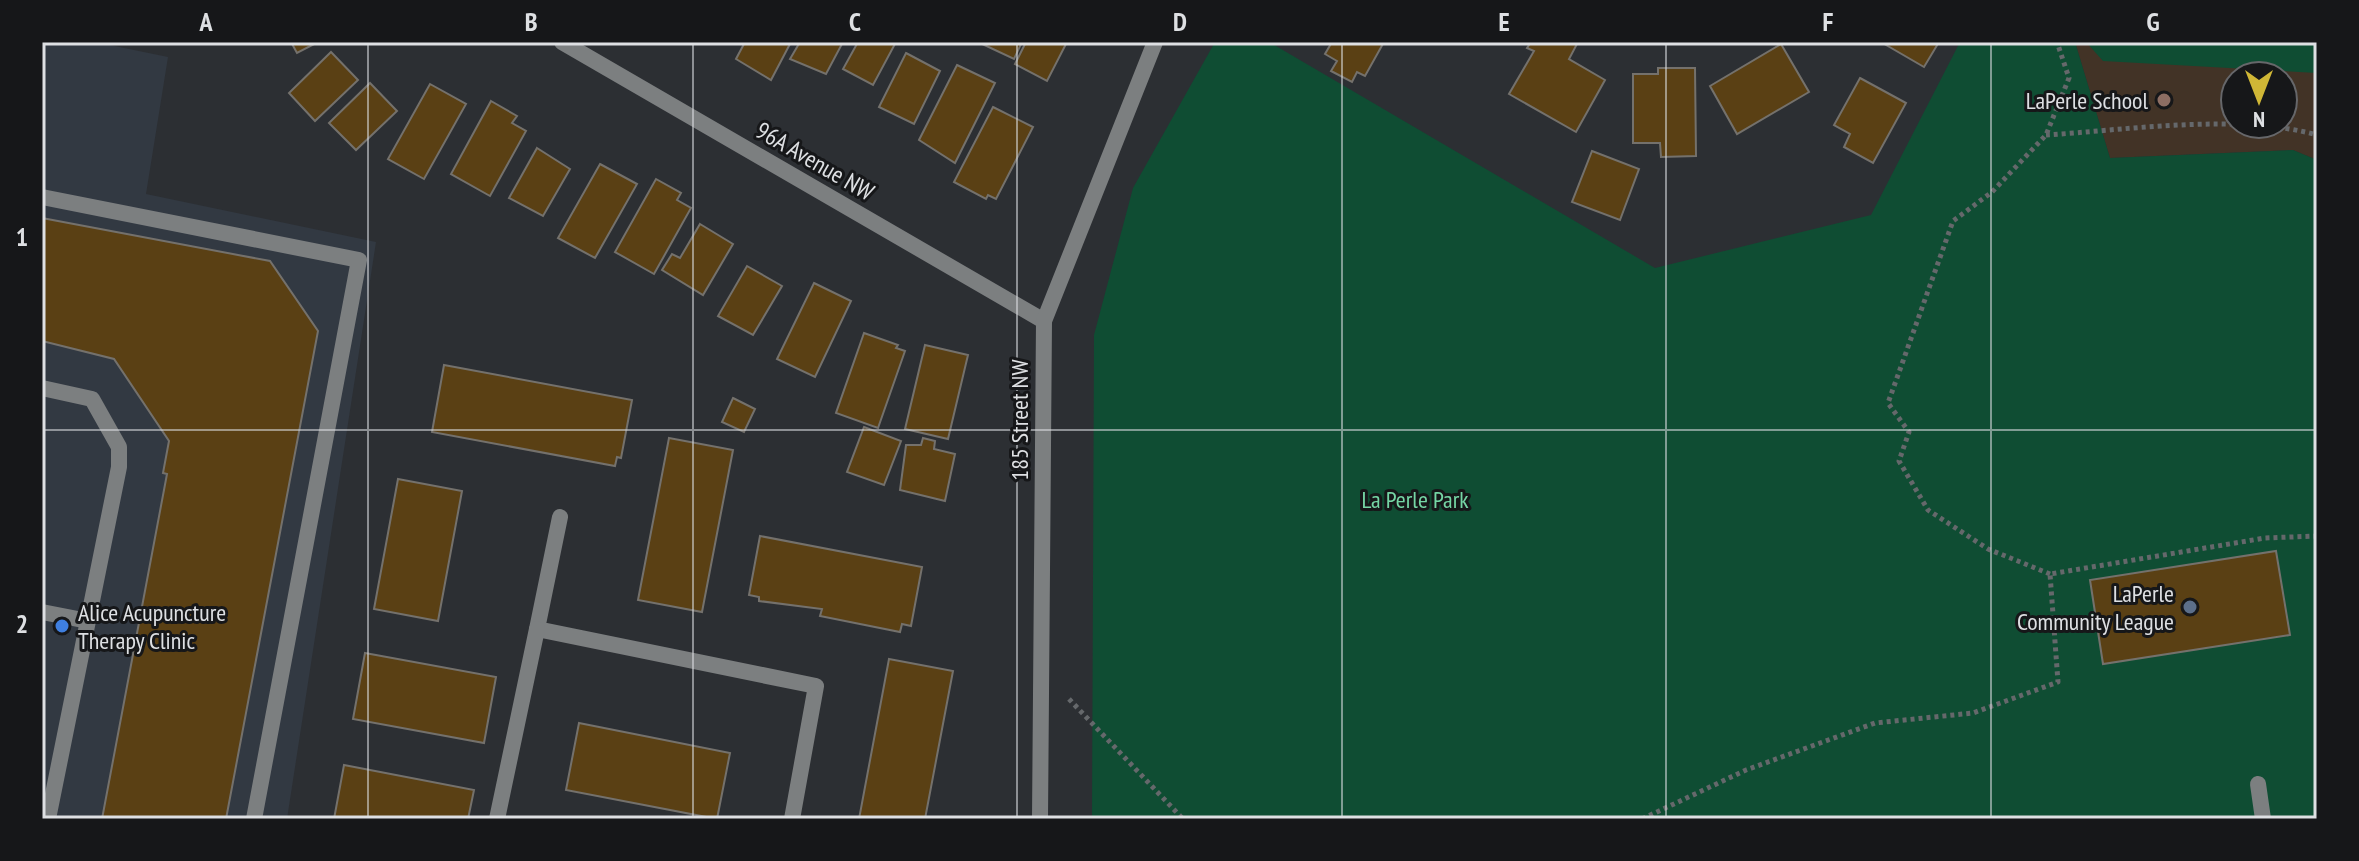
<svg xmlns="http://www.w3.org/2000/svg" width="2359" height="861" font-family="'PT Sans Narrow',sans-serif">
<rect width="100%" height="100%" fill="#2c2f33"/>
<polygon fill="#323942" points="42,42 95,42 168,57 146,194 376,242 287,819 42,819"/>
<path fill="#423326" fill-rule="evenodd" d="M2075 42H2317V160L2293 150 2110 158ZM2235 76H2283V124H2235Z"/>
<g fill="#0f4d33">
<polygon points="1215,42 1269,42 1655,268 1871,215 1960,42 2075,42 2110,158 2293,150 2317,160 2317,819 1092,819 1094,335 1133,188"/>
<polygon points="2086,42 2317,42 2317,73 2103,61"/>
</g>
<g fill="#5a4014" stroke="#74716c" stroke-width="2">
<polygon points="291,42 318,42 297,53"/>
<polygon points="745,42 791,42 771,80 736,59"/>
<polygon points="800,42 843,42 826,74 790,59"/>
<polygon points="858,42 896,42 873,85 843,69"/>
<polygon points="978,42 1022,42 1014,59"/>
<polygon points="1026,42 1067,42 1047,81 1015,64"/>
<polygon points="1332,42 1384,42 1365,76 1357,72 1352,82 1331,71 1337,61 1325,54"/>
<polygon points="1531,42 1578,42 1569,59 1605,80 1576,132 1509,94 1534,51 1527,48"/>
<polygon points="1881,42 1939,42 1924,67"/>
<polygon points="1781,44 1809,92 1737,134 1710,86"/>
<polygon points="331,52 358,80 315,121 289,93"/>
<polygon points="906,53 940,71 914,124 879,107"/>
<polygon points="957,65 995,83 955,163 919,140"/>
<polygon points="1658,68 1695,68 1696,156 1661,157 1660,143 1633,143 1633,74 1658,74"/>
<polygon points="1860,78 1906,103 1873,163 1844,147 1850,134 1834,125"/>
<polygon points="370,83 397,111 356,150 329,123"/>
<polygon points="430,84 466,104 424,179 388,159"/>
<polygon points="491,101 517,116 512,123 526,131 490,196 451,174"/>
<polygon points="993,107 1033,127 996,199 988,195 986,199 954,182"/>
<polygon points="537,148 570,169 543,216 509,198"/>
<polygon points="1592,151 1639,169 1620,220 1572,202"/>
<polygon points="600,164 637,184 595,258 558,238"/>
<polygon points="656,179 681,193 677,200 691,208 654,274 615,252"/>
<polygon points="42,218 270,261 318,331 226,819 102,819 167,474 163,473 169,441 114,359 42,341"/>
<polygon points="700,224 733,244 703,295 662,270 672,254 680,258"/>
<polygon points="747,266 782,286 753,335 718,316"/>
<polygon points="814,283 851,301 815,377 777,359"/>
<polygon points="864,333 898,345 896,348 905,351 878,428 836,413"/>
<polygon points="925,345 968,355 948,439 905,429"/>
<polygon points="444,365 632,400 621,458 617,457 615,466 432,432"/>
<polygon points="733,398 755,409 744,432 722,422"/>
<polygon points="864,427 901,441 884,485 847,472"/>
<polygon points="669,438 733,450 702,612 638,600"/>
<polygon points="923,438 935,441 934,449 955,454 945,501 900,490 906,445 921,445"/>
<polygon points="398,479 462,491 438,621 374,609"/>
<polygon points="760,536 922,567 911,626 902,624 900,632 820,616 822,609 759,601 759,597 749,595"/>
<polygon points="2276,551 2290,635 2103,664 2090,580"/>
<polygon points="365,653 496,677 484,743 353,719"/>
<polygon points="889,659 953,671 925,819 859,819"/>
<polygon points="579,723 730,753 717,819 566,790"/>
<polygon points="344,765 474,790 468,819 334,819"/>
</g>
<g fill="none" stroke-linecap="round" stroke-linejoin="round">
<g stroke="#65686b" stroke-width="5" stroke-dasharray="4 4" stroke-linecap="butt">
<path d="M2046 135C2127 130 2239 113 2317 135"/>
<polyline points="2050,574 1988,549 1928,510 1899,461 1909,432 1888,403 1953,221 1992,192 2046,135 2069,78 2057,42"/>
<polyline points="1069,699 1183,819"/>
<polyline points="1642,819 1746,770 1875,723 1973,713 2058,682 2050,574 2265,538 2317,536"/>
</g>
<g stroke="#7c7f80" stroke-width="16">
<polyline points="42,197 359,260 254,819"/>
<polyline points="42,388 92,399 119,447 119,467 48,819"/>
<polyline points="560,517 537,629 816,686 792,819"/>
<polyline points="42,612 88,621"/>
<polyline points="2258,784 2263,819"/>
<polyline points="497,819 537,629"/>
</g>
<g stroke="#7c7f80" stroke-width="16">
<polyline points="562,42 1044,321"/>
<polyline points="1040,819 1044,321 1155,42"/>
</g>
</g>
<path fill="none" stroke="#dee0e3" stroke-width="2" stroke-opacity="0.55" d="M368 42V819M693 42V819M1017 42V819M1342 42V819M1666 42V819M1991 42V819M42 430H2317"/>
<circle fill="#8d6e63" stroke="#161719" stroke-width="3" cx="2164" cy="100" r="8"/>
<circle fill="#5c6f8a" stroke="#161719" stroke-width="3" cx="2190" cy="607" r="8"/>
<circle fill="#3f7fe0" stroke="#161719" stroke-width="3" cx="62" cy="626" r="8"/>
<g text-anchor="middle" dominant-baseline="central" stroke-width="6" stroke-linejoin="round" paint-order="stroke">
<g font-size="24" fill="#dee0e3" stroke="#161719" text-anchor="end">
<text x="2148" y="100">LaPerle School</text>
<text x="2174" y="593">LaPerle<tspan x="2174" dy="28">Community League</tspan></text>
<text x="78" y="612" text-anchor="start">Alice Acupuncture<tspan x="78" dy="28">Therapy Clinic</tspan></text>
</g>
<g font-size="24" fill="#dee0e3" stroke="#161719">
<text transform="translate(815 161) rotate(30)">96A Avenue NW</text>
<text transform="translate(1019 420) rotate(-90)">185 Street NW</text>
</g>
<g font-size="24" fill="#75d6a5" stroke="#161719">
<text x="1415" y="499">La Perle Park</text>
</g>
</g>
<rect width="2359" height="861" fill="none" stroke="#161719" stroke-width="88"/>
<g transform="translate(2259 100) rotate(180)"><circle r="38" fill="#161719" stroke="#66676a" stroke-width="2"/>
<path d="M0-6L14 30L0 20L-14 30Z" fill="#d0b736"/>
<text y="-12" font-size="22" font-weight="bold" text-anchor="middle" fill="#dee0e3">N</text>
</g>
<rect x="44" y="44" width="2271" height="773" fill="none" stroke="#dee0e3" stroke-width="3"/>
<g font-size="26" text-anchor="middle" font-weight="bold" fill="#dee0e3">
<text x="206" y="31">A</text>
<text x="531" y="31">B</text>
<text x="855" y="31">C</text>
<text x="1180" y="31">D</text>
<text x="1504" y="31">E</text>
<text x="1828" y="31">F</text>
<text x="2153" y="31">G</text>
<text x="22" y="246">1</text>
<text x="22" y="633">2</text>
</g>
</svg>
